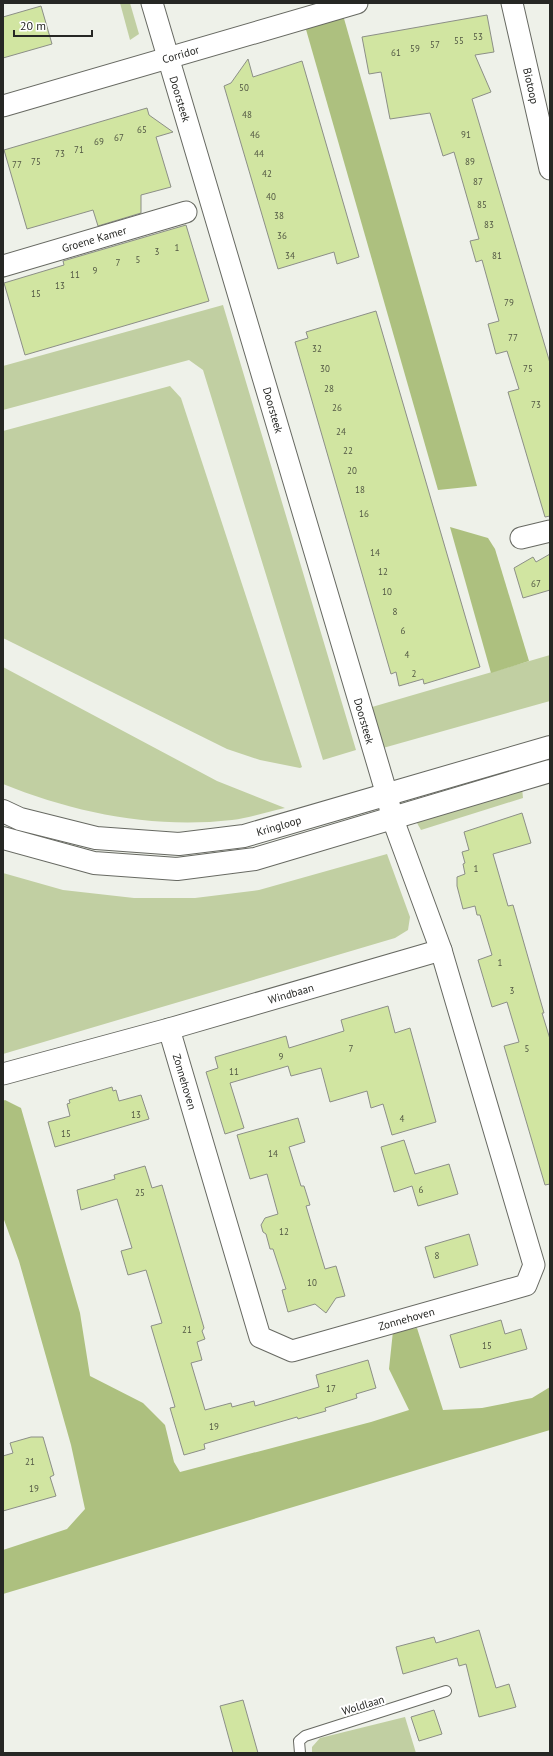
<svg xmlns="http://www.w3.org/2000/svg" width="553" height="1756" font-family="'PT Sans',sans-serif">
<rect width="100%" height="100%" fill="#eef1e9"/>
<g fill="#c1cfa2">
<polygon points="120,3 130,3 139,34 130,40"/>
<polygon points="223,305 356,750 323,760 203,370 189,360 3,410 3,366"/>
<polygon points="170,386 181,398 302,767 300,768 260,760 227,749 3,638 3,431"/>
<polygon points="550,655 550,701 383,748 372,707"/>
<path d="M3 667 217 781 285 808C267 812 249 818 232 820 153 829 75 813 3 784Z"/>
<polygon points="522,788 523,798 421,830 417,823 421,816"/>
<polygon points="387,854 410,917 408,930 395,938 3,1054 3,873 63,890 134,898 195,898 259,890"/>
<polygon points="405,1717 416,1753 312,1753 312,1747 320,1738"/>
</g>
<g fill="#adc07f">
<polygon points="343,15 477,486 438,490 305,26"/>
<polygon points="450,527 488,538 495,549 529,661 491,673"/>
<polygon points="5,1100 21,1108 80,1313 90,1376 143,1403 165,1425 174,1462 180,1472 371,1422 409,1410 389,1369 393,1331 417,1328 443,1410 482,1408 532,1398 550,1387 550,1430 3,1594 3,1550 67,1529 85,1509 71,1445 19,1261 3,1217 3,1101"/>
</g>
<g fill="#d1e5a1" stroke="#8c8f87">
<polygon points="41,6 52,44 3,58 3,17"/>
<polygon points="487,15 494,52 475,55 491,92 472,99 550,363 550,516 545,517 508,392 519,389 507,351 496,354 488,324 499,321 482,260 476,262 470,241 479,239 454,152 443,156 430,113 390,119 381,72 369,74 362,37"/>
<polygon points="248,59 253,77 302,61 359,257 337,264 334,252 278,269 224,86 231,83"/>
<polygon points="147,108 149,115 173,132 156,137 171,187 141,195 141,213 98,226 93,210 27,229 4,150"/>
<polygon points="186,225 209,301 25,355 4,283 64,265 63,261"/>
<polygon points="376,311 480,667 424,684 423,679 399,686 396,672 391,674 295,342 308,338 306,332"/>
<polygon points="550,554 550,590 523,598 514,568 533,557 536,562"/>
<polygon points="522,813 531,843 493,854 508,906 513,905 544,1013 542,1013 550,1039 550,1184 545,1185 504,1046 519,1042 507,1002 492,1007 478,960 492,955 480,915 477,915 475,906 463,909 457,886 457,877 465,874 463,864 465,863 462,852 469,850 464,832"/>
<polygon points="388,1006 395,1033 410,1028 436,1122 392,1135 383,1104 371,1108 367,1091 330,1102 321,1068 291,1076 288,1066 230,1083 244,1128 225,1134 206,1072 218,1068 215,1057 286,1036 289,1048 344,1031 341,1020"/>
<polygon points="112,1087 113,1091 116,1090 119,1101 141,1095 149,1119 55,1147 48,1122 70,1116 67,1104 70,1103 69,1100"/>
<polygon points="298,1118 305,1142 289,1147 301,1186 304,1186 310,1205 306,1206 325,1269 336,1266 345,1296 336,1298 326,1313 315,1304 288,1312 282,1290 286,1289 273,1249 270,1249 266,1234 263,1232 261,1225 265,1218 278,1214 267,1174 250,1179 237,1135"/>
<polygon points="404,1140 415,1174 449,1164 458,1194 418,1206 412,1186 394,1192 381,1147"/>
<polygon points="145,1166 152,1188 162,1185 204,1328 202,1331 205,1339 197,1342 202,1360 191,1363 205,1410 231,1403 232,1407 254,1401 255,1406 319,1387 316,1375 368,1360 376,1388 356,1394 357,1398 325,1408 326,1411 298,1419 297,1417 204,1444 205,1449 184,1455 170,1408 175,1407 151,1326 162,1323 146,1270 128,1275 121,1251 132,1248 117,1199 81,1210 77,1190 115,1179 114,1175"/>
<polygon points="469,1234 478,1265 434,1278 425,1247"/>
<polygon points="501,1320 505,1334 521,1329 527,1349 460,1368 450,1335"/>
<polygon points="31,1437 43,1437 54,1475 50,1477 56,1496 3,1511 3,1456 13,1453 10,1443"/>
<polygon points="479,1630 496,1688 509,1684 516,1707 479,1717 466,1664 459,1666 457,1658 403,1674 396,1647 434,1637 436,1643"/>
<polygon points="243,1700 258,1753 233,1753 220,1706"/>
<polygon points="434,1710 442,1734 419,1741 411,1717"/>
</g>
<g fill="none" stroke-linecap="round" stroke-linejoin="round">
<g stroke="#676962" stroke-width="12">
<polyline id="service" points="300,1753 299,1741 305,1736 446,1691"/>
</g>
<g stroke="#676962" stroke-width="23">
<g id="minor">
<path id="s1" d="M512 3 550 169"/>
<path id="s2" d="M3 106 357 3"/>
<path id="s3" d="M3 266 186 212"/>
<polyline points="521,538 550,531"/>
<path id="s4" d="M169 1029 260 1337 292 1351 526 1285 534 1265 441 950"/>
<path id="s5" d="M3 1074 169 1029 441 950 392 817 387 795 152 3"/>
</g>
</g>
<g stroke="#676962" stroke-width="24">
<g id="tertiary">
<path id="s6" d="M3 811 20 819 96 838 179 844 244 836 550 747"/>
<polyline points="3,838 94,863 177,869 255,859 550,771"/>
</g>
</g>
<use href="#service" stroke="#fff" stroke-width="10"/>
<use href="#minor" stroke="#fff" stroke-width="21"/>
<use href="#tertiary" stroke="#fff" stroke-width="22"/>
</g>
<g text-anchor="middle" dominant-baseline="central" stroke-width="4" stroke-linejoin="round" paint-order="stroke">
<g font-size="9" fill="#515643">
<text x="478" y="36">53</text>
<text x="459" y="40">55</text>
<text x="435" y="44">57</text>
<text x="415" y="48">59</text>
<text x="396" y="52">61</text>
<text x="244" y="87">50</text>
<text x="247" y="114">48</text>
<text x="142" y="129">65</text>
<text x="255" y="134">46</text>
<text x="466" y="134">91</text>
<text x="119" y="137">67</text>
<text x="99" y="141">69</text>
<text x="79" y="149">71</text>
<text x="60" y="153">73</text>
<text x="259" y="153">44</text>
<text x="36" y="161">75</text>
<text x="470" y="161">89</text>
<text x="17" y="164">77</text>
<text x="267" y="173">42</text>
<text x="478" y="181">87</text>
<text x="271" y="196">40</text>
<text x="482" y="204">85</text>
<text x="279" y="215">38</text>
<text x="489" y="224">83</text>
<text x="282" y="235">36</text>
<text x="177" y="247">1</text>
<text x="157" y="251">3</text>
<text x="290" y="255">34</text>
<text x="497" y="255">81</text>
<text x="138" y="259">5</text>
<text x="118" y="262">7</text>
<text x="95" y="270">9</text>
<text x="75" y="274">11</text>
<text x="60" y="285">13</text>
<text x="36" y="293">15</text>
<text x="509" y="302">79</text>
<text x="513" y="337">77</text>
<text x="317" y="348">32</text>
<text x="325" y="368">30</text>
<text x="528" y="368">75</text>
<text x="329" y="388">28</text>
<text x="536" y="404">73</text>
<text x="337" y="407">26</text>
<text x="341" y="431">24</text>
<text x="348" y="450">22</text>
<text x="352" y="470">20</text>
<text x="360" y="489">18</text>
<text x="364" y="513">16</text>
<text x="375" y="552">14</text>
<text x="383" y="571">12</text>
<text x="536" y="583">67</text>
<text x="387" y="591">10</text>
<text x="395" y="611">8</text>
<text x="403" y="630">6</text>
<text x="407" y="654">4</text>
<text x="414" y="673">2</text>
<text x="476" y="868">1</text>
<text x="500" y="962">1</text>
<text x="512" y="990">3</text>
<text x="351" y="1048">7</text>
<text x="527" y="1048">5</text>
<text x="281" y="1056">9</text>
<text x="234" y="1071">11</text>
<text x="136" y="1114">13</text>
<text x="402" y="1118">4</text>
<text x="66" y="1133">15</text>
<text x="273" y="1153">14</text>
<text x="421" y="1189">6</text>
<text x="140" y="1192">25</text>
<text x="284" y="1231">12</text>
<text x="437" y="1255">8</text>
<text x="312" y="1282">10</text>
<text x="187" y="1329">21</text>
<text x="487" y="1345">15</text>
<text x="331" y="1388">17</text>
<text x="214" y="1426">19</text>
<text x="30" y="1461">21</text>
<text x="34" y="1488">19</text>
</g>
<g font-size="11" fill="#262724" stroke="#fff">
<text stroke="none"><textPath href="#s2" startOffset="185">Corridor</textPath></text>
<text stroke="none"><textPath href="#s1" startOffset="85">Biotoop</textPath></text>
<text transform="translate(180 99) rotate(73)">Doorsteek</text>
<text stroke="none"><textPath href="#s3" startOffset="95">Groene Kamer</textPath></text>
<text transform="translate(273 410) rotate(74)">Doorsteek</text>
<text transform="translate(364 721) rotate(74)">Doorsteek</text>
<text stroke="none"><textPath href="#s6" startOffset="282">Kringloop</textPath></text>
<text stroke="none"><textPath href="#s5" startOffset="299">Windbaan</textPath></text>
<text stroke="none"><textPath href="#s4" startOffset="55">Zonnehoven</textPath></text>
<text stroke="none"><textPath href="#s4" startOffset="475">Zonnehoven</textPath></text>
<text transform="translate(363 1705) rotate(-17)">Woldlaan</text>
</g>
</g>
<rect width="553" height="1756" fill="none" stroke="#262724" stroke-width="8"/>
<path d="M14 30v6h78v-6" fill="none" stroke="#262724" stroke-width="2"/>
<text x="20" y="30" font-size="12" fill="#262724" stroke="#ffffff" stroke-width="3" paint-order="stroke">20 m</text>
</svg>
